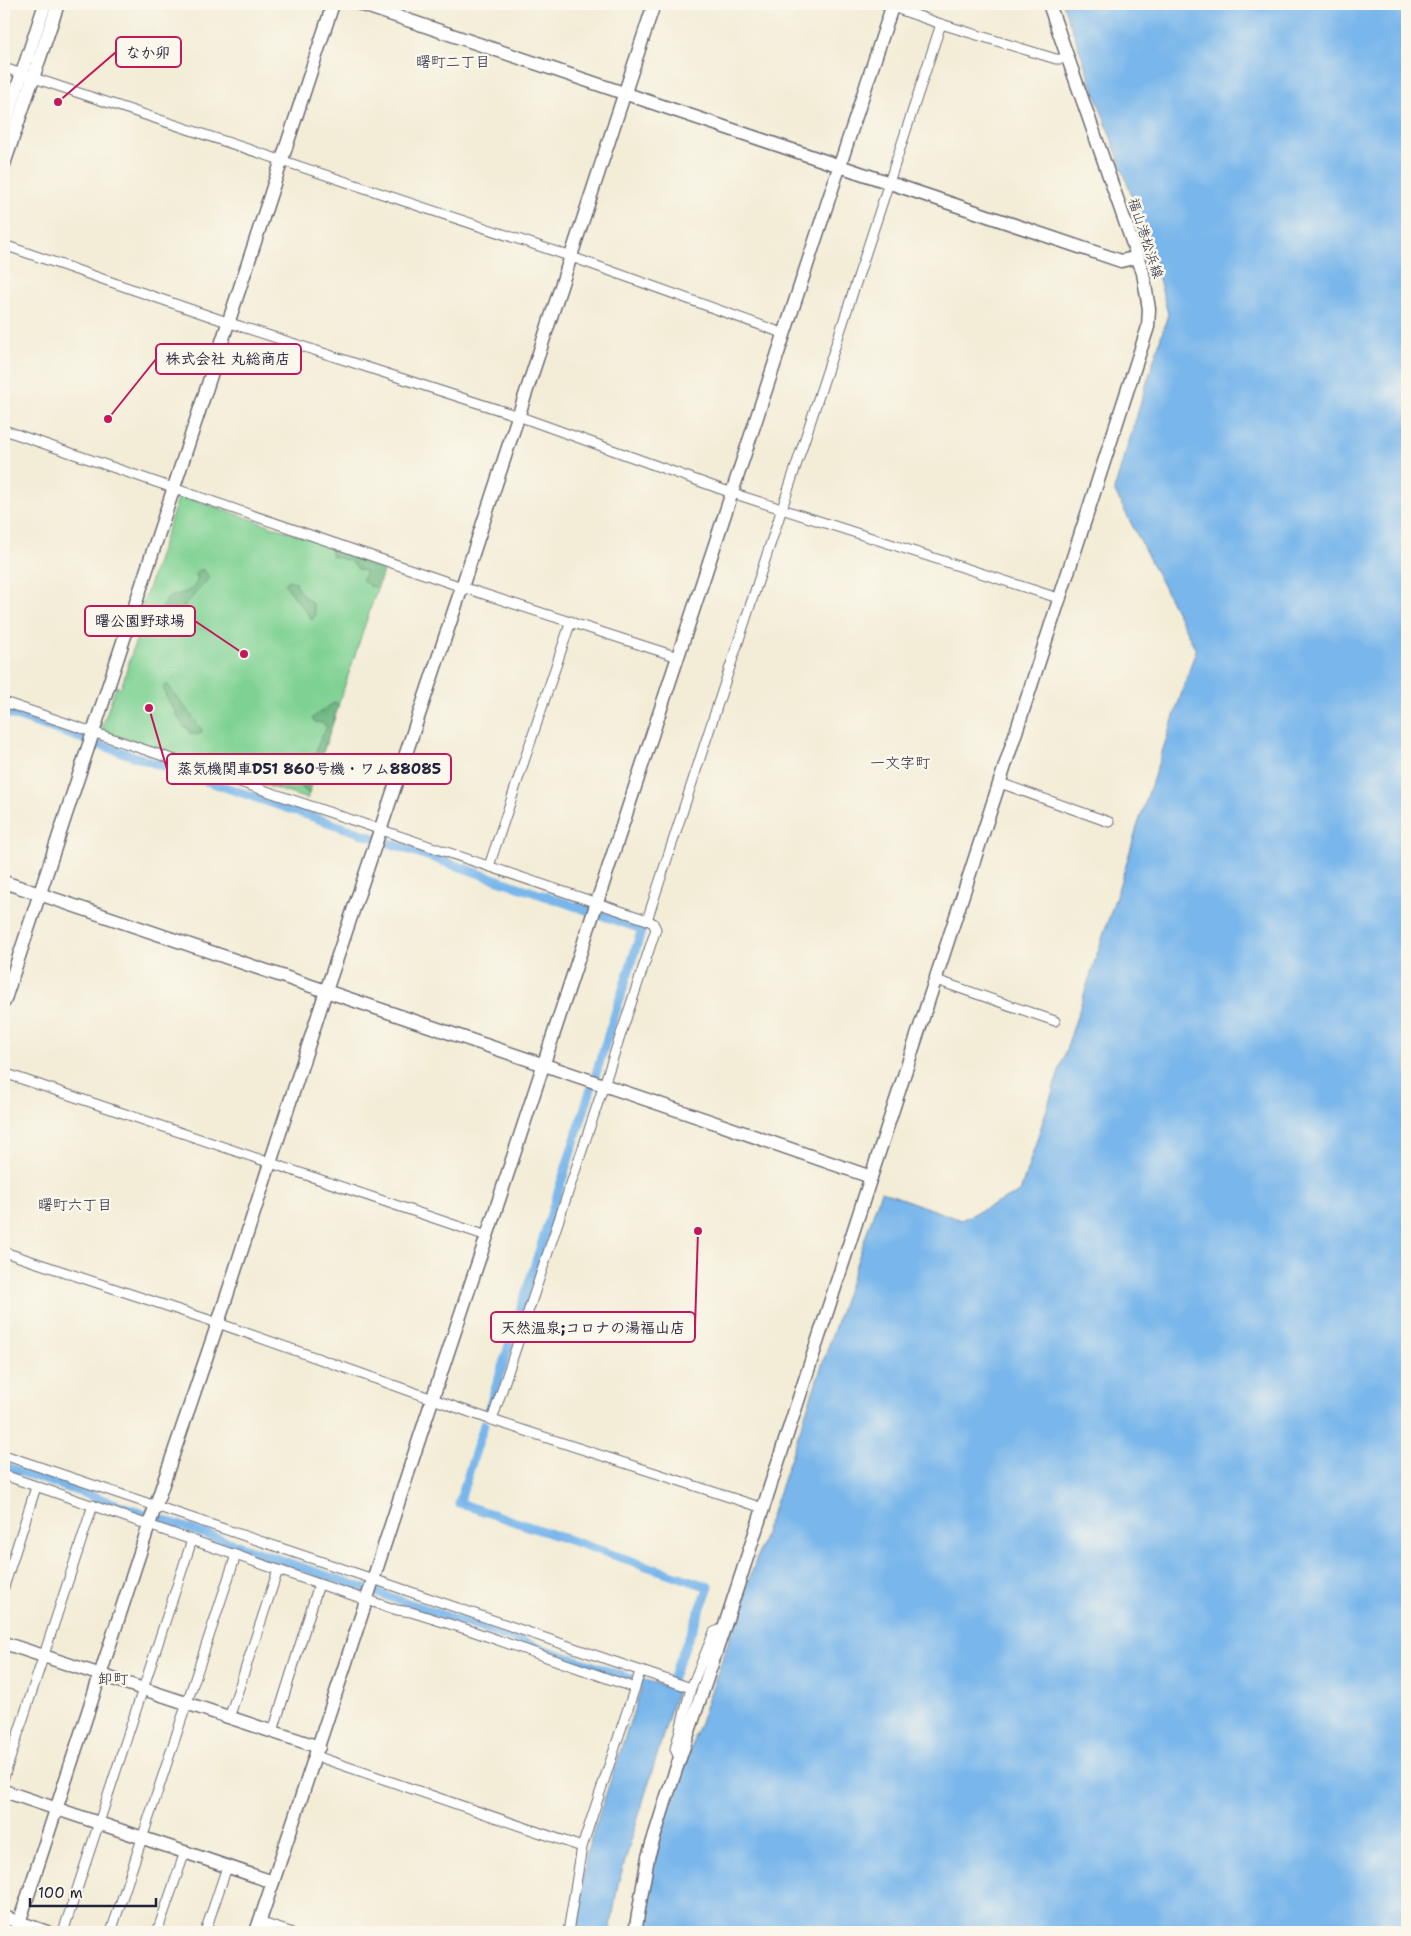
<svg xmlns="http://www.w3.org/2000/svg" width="1411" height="1936" font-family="'Shantell Sans','Klee One',sans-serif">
<rect width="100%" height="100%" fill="#fbf7ec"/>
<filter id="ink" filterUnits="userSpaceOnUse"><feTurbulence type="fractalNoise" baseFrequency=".02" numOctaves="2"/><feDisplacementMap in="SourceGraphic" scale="10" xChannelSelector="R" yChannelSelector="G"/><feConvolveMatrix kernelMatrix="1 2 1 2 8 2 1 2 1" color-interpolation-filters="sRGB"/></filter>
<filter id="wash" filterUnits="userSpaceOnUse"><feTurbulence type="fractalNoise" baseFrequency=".0096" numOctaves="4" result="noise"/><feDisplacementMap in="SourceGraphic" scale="20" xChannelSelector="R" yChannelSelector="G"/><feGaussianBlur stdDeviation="1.12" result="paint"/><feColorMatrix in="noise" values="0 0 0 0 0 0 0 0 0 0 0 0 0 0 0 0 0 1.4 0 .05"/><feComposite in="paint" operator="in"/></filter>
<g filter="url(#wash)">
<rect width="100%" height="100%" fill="#f3edd7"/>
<polygon fill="#7ed193" stroke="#507a67" points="181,495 385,565 307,799 103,731 102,727 116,686 121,688 139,630 135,628 178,498"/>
<g fill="#66b37d" stroke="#446a5c">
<polygon points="332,547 385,565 378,587 370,586 363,581 363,577 366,572 358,569 350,561 332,556 330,550"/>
<path d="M201 570H204L209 578 178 613H169L165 621 167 625 162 630H159C153 620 163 607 168 598 180 592 193 594 198 579L196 575 197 571Z"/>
<path d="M288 580 296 582C297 592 306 598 313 604L315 616 312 620 285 584Z"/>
<polygon points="167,684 201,728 202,732 197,735 190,734 188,728 184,727 166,696 163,687"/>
<polygon points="335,702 339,705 309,794 302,788 303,782 313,774 312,754 317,752 317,746 327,727 322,723 315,722 312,718"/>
</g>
<g fill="#78b6eb" stroke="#4d6c93">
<polygon points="1063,4 1407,4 1407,1932 642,1932 650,1877 660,1834 722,1660 881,1191 961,1220 1020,1192 1126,865 1136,830 1196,650 1114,490 1168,314 1152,252"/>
<polygon points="644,1680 677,1689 618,1884 610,1932 574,1932 587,1851"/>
</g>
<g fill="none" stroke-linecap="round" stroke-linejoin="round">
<g stroke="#78b6eb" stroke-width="9">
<polyline points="4,712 642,929 489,1408"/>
<polyline points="484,1425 459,1503 709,1587 666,1694"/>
<polyline points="4,1466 643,1683"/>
</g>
</g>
</g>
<g filter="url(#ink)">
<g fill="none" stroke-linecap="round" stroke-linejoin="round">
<g stroke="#6b6972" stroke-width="11">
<g id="street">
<polyline points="884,4 941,24 1056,59 1068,59"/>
<polyline points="4,68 569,256 785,334"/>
<polyline points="4,245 230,323 518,416 732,493 1061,599"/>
<polyline points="4,430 462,587 678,657"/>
<polyline points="4,702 647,920 941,24"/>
<polyline points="1000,783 1109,822"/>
<polyline points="489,866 571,621"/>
<polyline points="936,980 1055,1021"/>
<polyline points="4,1073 487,1236"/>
<polyline points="4,1252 218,1323 492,1420 763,1508"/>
<polyline points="492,1420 656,929 653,923 647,920"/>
<polyline points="4,1455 373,1579 691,1688 714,1632 724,1628"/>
<polyline points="4,1475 319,1584 397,1610 411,1612 472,1631 635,1688"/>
<polyline points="4,1587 36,1487"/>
<polyline points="229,1718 278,1570"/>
<polyline points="273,1731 319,1584"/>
<polyline points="316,1756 582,1847"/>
<polyline points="679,1758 675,1749 691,1688"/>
<polyline points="4,1777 93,1505"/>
<polyline points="259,1922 290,1932"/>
<polyline points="63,1932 192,1540"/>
<polyline points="111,1932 236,1555"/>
<polyline points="157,1932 185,1852"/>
<polyline points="205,1932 227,1867"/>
<polyline points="568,1932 582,1847 640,1672"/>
</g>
</g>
<g stroke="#6b6972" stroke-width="15">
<g id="secondary">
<polyline points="360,4 1121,261 1138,257"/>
<polyline points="4,127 45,4"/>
<polyline points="4,164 58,4"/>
<polyline points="4,882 701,1118 871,1177"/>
<path d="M4 1002C114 670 224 337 333 4"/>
<polyline points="4,1643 319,1747"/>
<polyline points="4,1791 273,1882"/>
<polyline points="4,1917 47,1932"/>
<polyline points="16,1932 149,1525 218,1323 326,991 462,587 654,4"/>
<path d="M256 1932C335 1701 408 1468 487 1236L893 4"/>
<polyline points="635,1932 648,1857 666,1799 724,1628 1148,327 1149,309 1143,273 1049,4"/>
</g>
</g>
<use href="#street" stroke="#fff" stroke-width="9"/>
<use href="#secondary" stroke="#fff" stroke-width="12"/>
</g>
</g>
<g text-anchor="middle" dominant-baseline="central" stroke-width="5" stroke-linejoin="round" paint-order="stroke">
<g font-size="14" fill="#22223b" stroke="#fbf7ec">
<text transform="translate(1146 238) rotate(72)">福山港松浜線</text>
</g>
<g font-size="15" fill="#22223b" stroke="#fbf7ec">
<text x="453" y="62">曙町二丁目</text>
<text x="900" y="763">一文字町</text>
<text x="75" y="1205">曙町六丁目</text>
<text x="113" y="1679">卸町</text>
</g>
</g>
<path fill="none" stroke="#c2185b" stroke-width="2" d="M58 102L116 52M108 419L156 359M244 654L195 621M149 708L167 769M698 1231L695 1327"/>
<g fill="#c2185b" stroke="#fbf7ec" stroke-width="2">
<circle cx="58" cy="102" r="5"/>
<circle cx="108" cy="419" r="5"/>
<circle cx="244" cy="654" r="5"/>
<circle cx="149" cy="708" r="5"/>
<circle cx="698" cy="1231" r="5"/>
</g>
<g fill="#fbf7ec" stroke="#c2185b" stroke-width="2">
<rect x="116" y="37" width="65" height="30" rx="5"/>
<rect x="156" y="344" width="145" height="30" rx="5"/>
<rect x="85" y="606" width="110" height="30" rx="5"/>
<rect x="167" y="754" width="284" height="30" rx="5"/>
<rect x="491" y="1312" width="204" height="30" rx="5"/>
</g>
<g font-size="15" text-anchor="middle" font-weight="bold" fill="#22223b">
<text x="148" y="58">なか卯</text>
<text x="228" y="364">株式会社 丸総商店</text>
<text x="140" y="626">曙公園野球場</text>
<text x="309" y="774">蒸気機関車D51 860号機・ワム88085</text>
<text x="593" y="1333">天然温泉;コロナの湯福山店</text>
</g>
<rect width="1411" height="1936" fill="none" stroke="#fbf7ec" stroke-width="20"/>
<path d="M30 1898v8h126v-8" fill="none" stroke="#22223b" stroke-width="2.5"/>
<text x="38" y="1898" font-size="15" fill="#22223b" stroke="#fbf7ec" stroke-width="4" paint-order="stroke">100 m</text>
</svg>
